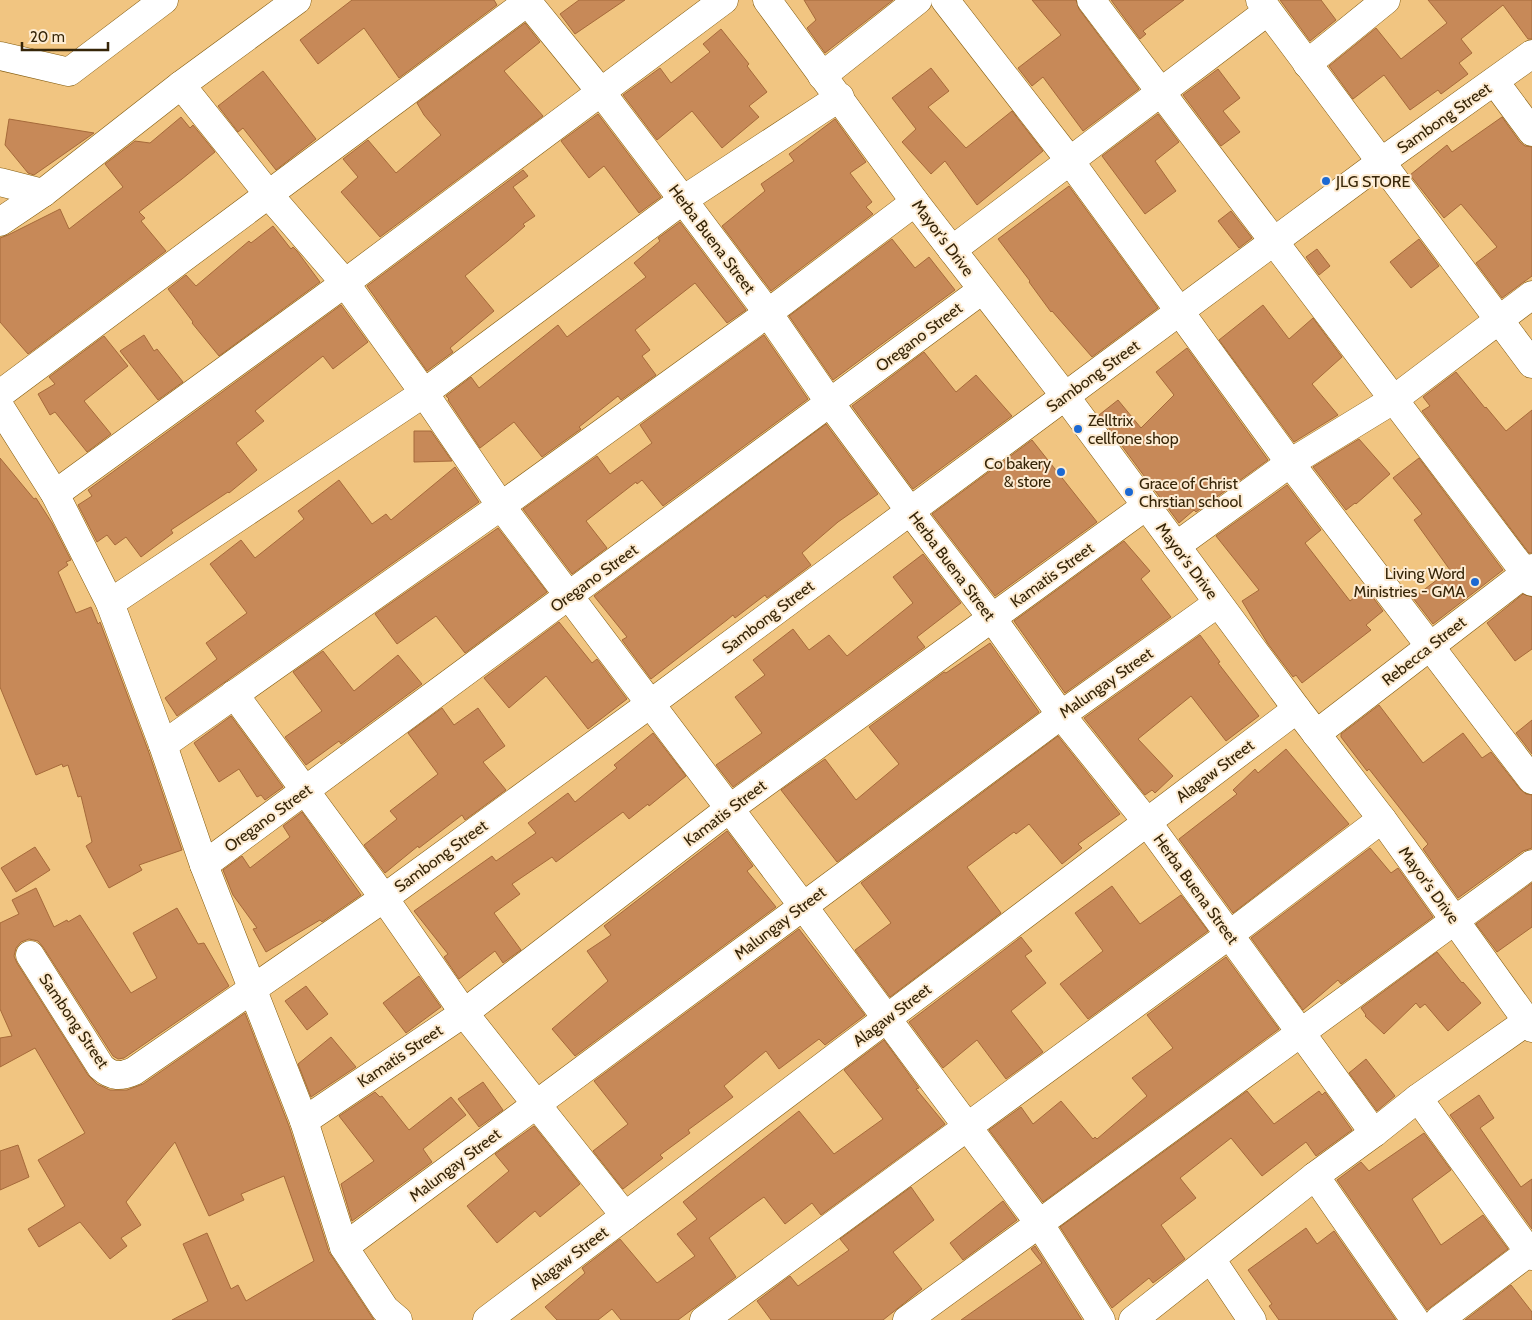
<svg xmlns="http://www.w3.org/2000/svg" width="1532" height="1320" font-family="Cabin,sans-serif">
<rect width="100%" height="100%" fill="#f1c581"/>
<g fill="#c78958" stroke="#a66a3a">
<polygon points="352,0 494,0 497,5 399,78 364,28 318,64 300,40"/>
<polygon points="579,0 625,0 575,34 560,14"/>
<polygon points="804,0 893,0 825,53 807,28 816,20"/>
<polygon points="1032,0 1076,0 1079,9 1139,89 1083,131 1043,77 1032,86 1018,68 1061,35"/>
<polygon points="1111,0 1184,0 1143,31 1146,34 1140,39"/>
<polygon points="1280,0 1321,0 1336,20 1310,41"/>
<polygon points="1428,0 1532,0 1532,39 1528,39 1503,5 1461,39 1472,53 1459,63 1468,74 1441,94 1438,90 1410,110 1384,75 1353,99 1329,66 1376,28 1401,59 1447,23"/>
<polygon points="525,23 540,42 504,71 543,116 380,237 341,192 358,177 343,159 368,140 396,173 441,135 424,115 417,103"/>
<polygon points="721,29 749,64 747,66 767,92 749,106 759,117 722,148 692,111 657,140 623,95 660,68 671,83 710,52 703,44"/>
<polygon points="931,68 949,91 928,107 966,148 1012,111 1043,151 977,205 945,161 931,174 902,142 916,129 892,98"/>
<polygon points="1218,69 1240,98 1223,111 1240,132 1221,146 1183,95"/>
<polygon points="263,71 316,139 276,170 243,128 238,132 218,106"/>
<polygon points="598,114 661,197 639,213 604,166 589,178 561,141"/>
<polygon points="1158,114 1179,142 1155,161 1176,191 1145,214 1102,156"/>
<polygon points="181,117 190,128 193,125 215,152 182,179 139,212 145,218 141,221 166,251 28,354 0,322 0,238 8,235 60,209 69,229 123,187 105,164 135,141 150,143"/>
<polygon points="1502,117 1520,142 1525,146 1532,147 1532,276 1502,298 1476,263 1497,247 1461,204 1444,218 1410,175 1447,145 1452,152"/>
<polygon points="9,119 94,133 34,175 28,173 5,145"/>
<polygon points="835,119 866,162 850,173 872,202 866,207 873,214 771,291 722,226 765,191 761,184 794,161 789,154"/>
<polygon points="523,170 528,176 513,187 535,216 523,224 525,226 508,241 465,276 494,311 450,348 453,352 427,371 367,286"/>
<polygon points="1069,186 1158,308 1092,357 1052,311 1051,312 1029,282 1030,281 998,239"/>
<polygon points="1231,211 1252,238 1239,248 1218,221"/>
<polygon points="680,222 746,310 727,323 695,283 635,330 650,350 642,356 656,375 621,400 618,396 579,427 581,429 542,457 514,422 480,448 448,400 449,399 446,396 471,377 479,388 558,325 567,337 646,277 634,263 660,241 658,238"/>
<polygon points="273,226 291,249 293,247 297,251 320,282 219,356 192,323 193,322 168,289 186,275 196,286 249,241 251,243"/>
<polygon points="892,239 915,268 929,257 955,290 833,380 789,316"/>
<polygon points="1419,239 1439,266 1411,288 1390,262"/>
<polygon points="1317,249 1330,266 1319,275 1306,257"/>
<polygon points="341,305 368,342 333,369 323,356 255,411 264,421 236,443 257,470 229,493 228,492 171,530 173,533 141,557 126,537 115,545 107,535 97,542 78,505 92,496 88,490"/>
<polygon points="1263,305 1289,339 1313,318 1342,357 1312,384 1338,415 1294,442 1219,340"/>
<polygon points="144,335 154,351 157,349 183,382 158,400 120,351"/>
<polygon points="764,335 808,399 663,506 642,480 637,484 636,482 586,521 607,548 572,574 523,509 597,456 610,474 652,443 640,425"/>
<polygon points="104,336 128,366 84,401 111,434 87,452 55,412 50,415 38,394 55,384 49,377"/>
<polygon points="1187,348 1268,460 1196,512 1194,510 1179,523 1099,415 1118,400 1141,428 1174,395 1156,372"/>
<polygon points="924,352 956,392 976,375 1012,416 913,489 852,406"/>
<polygon points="1456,372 1485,408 1486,407 1506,431 1532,410 1532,553 1529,553 1422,411 1430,406 1423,397"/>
<polygon points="826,424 878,494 838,522 802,553 811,565 767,598 765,595 735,618 733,615 727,620 651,679 622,640 627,637 594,596"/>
<polygon points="414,431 431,431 452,461 414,462"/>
<polygon points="1359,439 1390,474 1356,504 1355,503 1346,510 1313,467"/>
<polygon points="1032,440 1097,522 995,596 932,514"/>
<polygon points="0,458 34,499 36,498 52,523 71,560 66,562 68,565 58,572 76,613 91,607 98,624 100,622 148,750 182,850 139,865 142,870 109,888 86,846 92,842 81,796 78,797 68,765 63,767 62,764 36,775 0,687"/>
<polygon points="1419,458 1503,570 1433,624 1413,598 1450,570 1414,520 1422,514 1393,478"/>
<polygon points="455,467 479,502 177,716 165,698 217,659 206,643 247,613 210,564 241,540 255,558 304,519 298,511 339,480 372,524 386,514 391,520"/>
<polygon points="1287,485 1321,530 1305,543 1350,601 1366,588 1383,611 1366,625 1371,630 1302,683 1296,675 1293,677 1268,644 1242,601 1259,590 1216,536"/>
<polygon points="498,528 547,592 465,653 436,616 397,644 375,614"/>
<polygon points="1124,541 1150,571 1141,579 1171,617 1065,693 1014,621"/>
<polygon points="923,554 961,603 917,637 925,647 733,787 716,765 762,733 735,697 765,675 753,660 793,629 809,650 829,635 847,656 913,603 893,577"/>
<polygon points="1523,594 1532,597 1532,649 1515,661 1487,623"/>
<polygon points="559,622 592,663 597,659 627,699 588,729 546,676 509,708 484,678"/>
<polygon points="1200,635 1220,662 1218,663 1259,716 1226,741 1191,696 1138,739 1173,776 1155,793 1152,790 1145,795 1084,718"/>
<polygon points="990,643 1039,712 837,862 781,790 825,759 856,800 899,764 869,727 944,672 946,673"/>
<polygon points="323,651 354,691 398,655 422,684 341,744 339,741 306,765 285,737 322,711 293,672"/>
<polygon points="1379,705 1423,763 1463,733 1482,758 1491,752 1520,789 1526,794 1532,795 1532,848 1523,851 1458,898 1423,849 1428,844 1369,769 1367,771 1341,737 1341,734"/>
<polygon points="442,708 454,725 478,708 505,746 483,762 506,790 465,820 462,815 419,848 418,846 385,873 364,845 397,819 390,811 438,774 408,733"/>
<polygon points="231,716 283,787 265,800 261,795 257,797 239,769 219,782 194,743"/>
<polygon points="1532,720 1532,754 1516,733"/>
<polygon points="653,733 686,776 649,806 648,804 629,819 623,812 556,862 552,857 512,884 520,894 494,913 521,950 503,963 495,951 459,979 444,957 448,954 414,911 492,856 496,861 536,833 528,823 568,793 575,802 617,768 614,765"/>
<polygon points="1058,736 1120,814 1078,844 1082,848 1062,864 1029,824 1016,834 1014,832 967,867 1001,913 890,997 855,950 891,923 861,883"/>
<polygon points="1286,749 1349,824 1233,913 1179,839 1237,794 1233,790 1255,769 1258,773"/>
<polygon points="302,812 361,895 322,922 320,920 266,952 253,929 257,928 233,895 223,870 242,856 250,868 290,837 283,826"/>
<polygon points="727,831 753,866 747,871 776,907 575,1056 552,1029 608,981 587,951 611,935 604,926"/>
<polygon points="35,847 50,870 16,892 1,868"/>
<polygon points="1370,848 1391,873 1398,868 1433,917 1341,984 1338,980 1303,1010 1251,938"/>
<polygon points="1532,883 1532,927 1497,952 1476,924"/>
<polygon points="1112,886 1140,924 1181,895 1208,931 1088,1019 1060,984 1103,951 1075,913"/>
<polygon points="36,888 54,927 67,920 68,922 80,915 131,993 157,978 133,933 177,908 198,944 204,943 229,986 124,1058 118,1059 113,1056 43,947 38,941 29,939 21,942 16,948 14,956 17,963 88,1075 97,1084 110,1090 127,1090 143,1084 245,1013 289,1126 329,1252 374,1320 172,1320 208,1301 183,1244 207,1233 231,1289 238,1285 246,1301 314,1261 284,1176 241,1194 244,1200 209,1216 175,1142 126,1202 141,1225 121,1238 127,1246 110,1259 80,1222 39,1247 28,1229 65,1206 38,1160 85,1133 35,1048 0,1067 0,1038 12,1036 0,1009 0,923 19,914 12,900"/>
<polygon points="799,929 865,1015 825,1045 819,1039 779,1069 766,1051 724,1086 733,1097 688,1130 690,1133 660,1155 663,1158 623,1189 593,1151 628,1124 594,1081"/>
<polygon points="1021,937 1032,951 1025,956 1046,983 1011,1011 1043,1052 1006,1079 977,1040 943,1068 909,1022"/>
<polygon points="1437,952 1462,983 1463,982 1481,1003 1448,1031 1425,1004 1420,1008 1416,1003 1384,1034 1365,1016 1366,1015 1361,1008"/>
<polygon points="1226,957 1279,1029 1043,1202 989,1130 1021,1107 1033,1124 1061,1101 1093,1139 1095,1137 1097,1139 1147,1096 1132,1078 1173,1048 1147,1015"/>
<polygon points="419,976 441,1007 406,1033 383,1003"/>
<polygon points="306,986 328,1014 307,1030 285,1001"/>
<polygon points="331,1037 356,1067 311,1097 298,1064"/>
<polygon points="884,1040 919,1088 916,1089 945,1124 821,1215 812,1203 785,1224 764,1197 754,1204 709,1238 736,1277 678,1320 621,1320 612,1309 598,1320 557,1320 545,1307 585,1273 582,1268 620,1239 657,1283 695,1256 677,1234 697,1219 683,1202 799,1111 834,1154 883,1119 844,1070"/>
<polygon points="1366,1059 1395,1096 1377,1111 1349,1073"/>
<polygon points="483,1082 503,1110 479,1127 458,1099"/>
<polygon points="1247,1091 1274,1124 1319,1091 1322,1095 1325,1092 1352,1130 1316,1156 1306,1142 1262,1176 1231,1138 1180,1178 1196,1198 1161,1225 1185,1259 1153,1283 1149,1278 1112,1308 1060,1227"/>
<polygon points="375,1092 380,1097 382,1096 409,1130 451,1097 466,1115 423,1149 432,1162 352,1221 341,1184 374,1161 339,1116"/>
<polygon points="1479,1095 1494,1118 1480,1128 1521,1187 1532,1179 1532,1229 1450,1115"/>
<polygon points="534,1126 580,1184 540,1217 535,1211 497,1243 467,1206 509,1171 495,1154"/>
<polygon points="1424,1133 1451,1170 1412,1199 1441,1245 1483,1215 1508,1249 1427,1310 1337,1180 1361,1162 1369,1171"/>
<polygon points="18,1145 29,1177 0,1190 0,1151"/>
<polygon points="911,1187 934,1220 893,1252 922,1289 883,1320 771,1320 757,1301 790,1276 798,1286 849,1250 840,1239"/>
<polygon points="1003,1201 1017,1220 963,1260 950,1243"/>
<polygon points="1306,1228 1317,1244 1334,1231 1396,1320 1279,1320 1269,1306 1272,1304 1248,1270"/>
<polygon points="1035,1246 1082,1320 961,1320 1042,1263 1031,1249"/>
<polygon points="1511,1285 1532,1312 1532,1320 1465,1320"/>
</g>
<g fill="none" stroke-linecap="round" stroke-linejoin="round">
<g stroke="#825b0d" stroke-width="29">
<g id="minor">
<polyline points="526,0 601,92 683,200 768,313 830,403 910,511 992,618 1061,715 1147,822 1374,1133"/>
<polyline points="767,0 915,202 1065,396 1297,709 1382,819 1532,1028"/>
<polyline points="945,0 1070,161 1290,463 1532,780"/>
<polyline points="1091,0 1532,582"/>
<polyline points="1260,0 1532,364"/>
<polyline points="0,56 69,72 164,0"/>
<polyline points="1307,64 1386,0"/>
<polyline points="822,76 918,0"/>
<polyline points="1495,82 1532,132"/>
<polyline points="181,85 269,195 345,283 424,393 501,506 803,906 1039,1223 1101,1320"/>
<polyline points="0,182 43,193"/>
<polyline points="0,222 43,193 181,85 297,0"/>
<polyline points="952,250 1268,11"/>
<polyline points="0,394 530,0"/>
<polyline points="0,407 55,494 110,603 163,745 204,865 304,1121 344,1247 385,1309 398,1320"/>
<polyline points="55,494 345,283 724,0"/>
<polyline points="1176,546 1290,463 1393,400 1532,295"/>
<polyline points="110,603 424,393 683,200 840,97"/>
<polyline points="234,694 384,898 464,1013 625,1216"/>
<polyline points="1316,734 1532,568"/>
<polyline points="163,745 501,506 768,313 915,202"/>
<polyline points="204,865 982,290"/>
<path d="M30 955 101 1067C112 1077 121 1077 134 1071L384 898 650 704 1381 162 1532 54"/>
<polyline points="1418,1098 1532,1256"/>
<polyline points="304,1121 464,1013 729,809 1146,506"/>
<polyline points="1315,1176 1415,1320"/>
<polyline points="344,1247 1061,715 1218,603"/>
<polyline points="1211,1259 1252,1320"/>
<polyline points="487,1320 1297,709"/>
<polyline points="704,1320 1229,935 1382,819"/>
<polyline points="907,1320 1532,864"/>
<polyline points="1133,1320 1315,1176 1374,1133 1418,1098 1532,1018"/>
<polyline points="1439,1320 1532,1250"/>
</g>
</g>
<use href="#minor" stroke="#fff" stroke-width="28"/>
</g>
<g fill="#1c69d3" stroke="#fdebd1" stroke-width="2">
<circle cx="1326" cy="181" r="5"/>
<circle cx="1078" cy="429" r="5"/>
<circle cx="1061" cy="472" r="5"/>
<circle cx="1129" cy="492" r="5"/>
<circle cx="1475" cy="582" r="5"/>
</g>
<g text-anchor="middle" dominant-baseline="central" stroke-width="4" stroke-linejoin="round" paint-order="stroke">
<g font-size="16" fill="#362508" stroke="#fdebd1">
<text transform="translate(1444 118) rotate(-35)">Sambong Street</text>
<text transform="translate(943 238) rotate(53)">Mayor's Drive</text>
<text transform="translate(712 239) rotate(53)">Herba Buena Street</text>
<text transform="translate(919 337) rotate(-37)">Oregano Street</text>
<text transform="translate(1093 376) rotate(-36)">Sambong Street</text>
<text transform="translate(1187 561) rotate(53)">Mayor's Drive</text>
<text transform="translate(952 566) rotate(53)">Herba Buena Street</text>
<text transform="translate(1052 575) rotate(-36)">Kamatis Street</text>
<text transform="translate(594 578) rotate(-36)">Oregano Street</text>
<text transform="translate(768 617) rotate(-37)">Sambong Street</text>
<text transform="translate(1424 651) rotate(-38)">Rebecca Street</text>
<text transform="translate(1106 683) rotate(-35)">Malungay Street</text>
<text transform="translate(1215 771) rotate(-37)">Alagaw Street</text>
<text transform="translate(725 813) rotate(-37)">Kamatis Street</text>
<text transform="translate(268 818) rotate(-36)">Oregano Street</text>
<text transform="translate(441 856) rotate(-36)">Sambong Street</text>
<text transform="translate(1429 885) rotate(54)">Mayor's Drive</text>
<text transform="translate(1196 889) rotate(54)">Herba Buena Street</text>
<text transform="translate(780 923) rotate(-37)">Malungay Street</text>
<text transform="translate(892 1015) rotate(-37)">Alagaw Street</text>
<text transform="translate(74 1021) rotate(56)">Sambong Street</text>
<text transform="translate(400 1056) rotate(-34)">Kamatis Street</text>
<text transform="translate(455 1165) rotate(-37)">Malungay Street</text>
<text transform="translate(569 1258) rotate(-37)">Alagaw Street</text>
</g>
<g font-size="16" fill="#362508" stroke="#fdebd1" text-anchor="start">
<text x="1336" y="181">JLG STORE</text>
<text x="1088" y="420">Zelltrix<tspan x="1088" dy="18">cellfone shop</tspan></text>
<text x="1051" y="463" text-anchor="end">Co bakery<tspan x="1051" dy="18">&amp; store</tspan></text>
<text x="1139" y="483">Grace of Christ<tspan x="1139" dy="18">Chrstian school</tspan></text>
<text x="1465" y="573" text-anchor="end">Living Word<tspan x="1465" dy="18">Ministries - GMA</tspan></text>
</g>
</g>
<path d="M22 42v8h86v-8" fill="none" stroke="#362508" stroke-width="2.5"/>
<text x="30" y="42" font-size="15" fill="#362508" stroke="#fdebd1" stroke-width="4" paint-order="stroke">20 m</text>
</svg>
